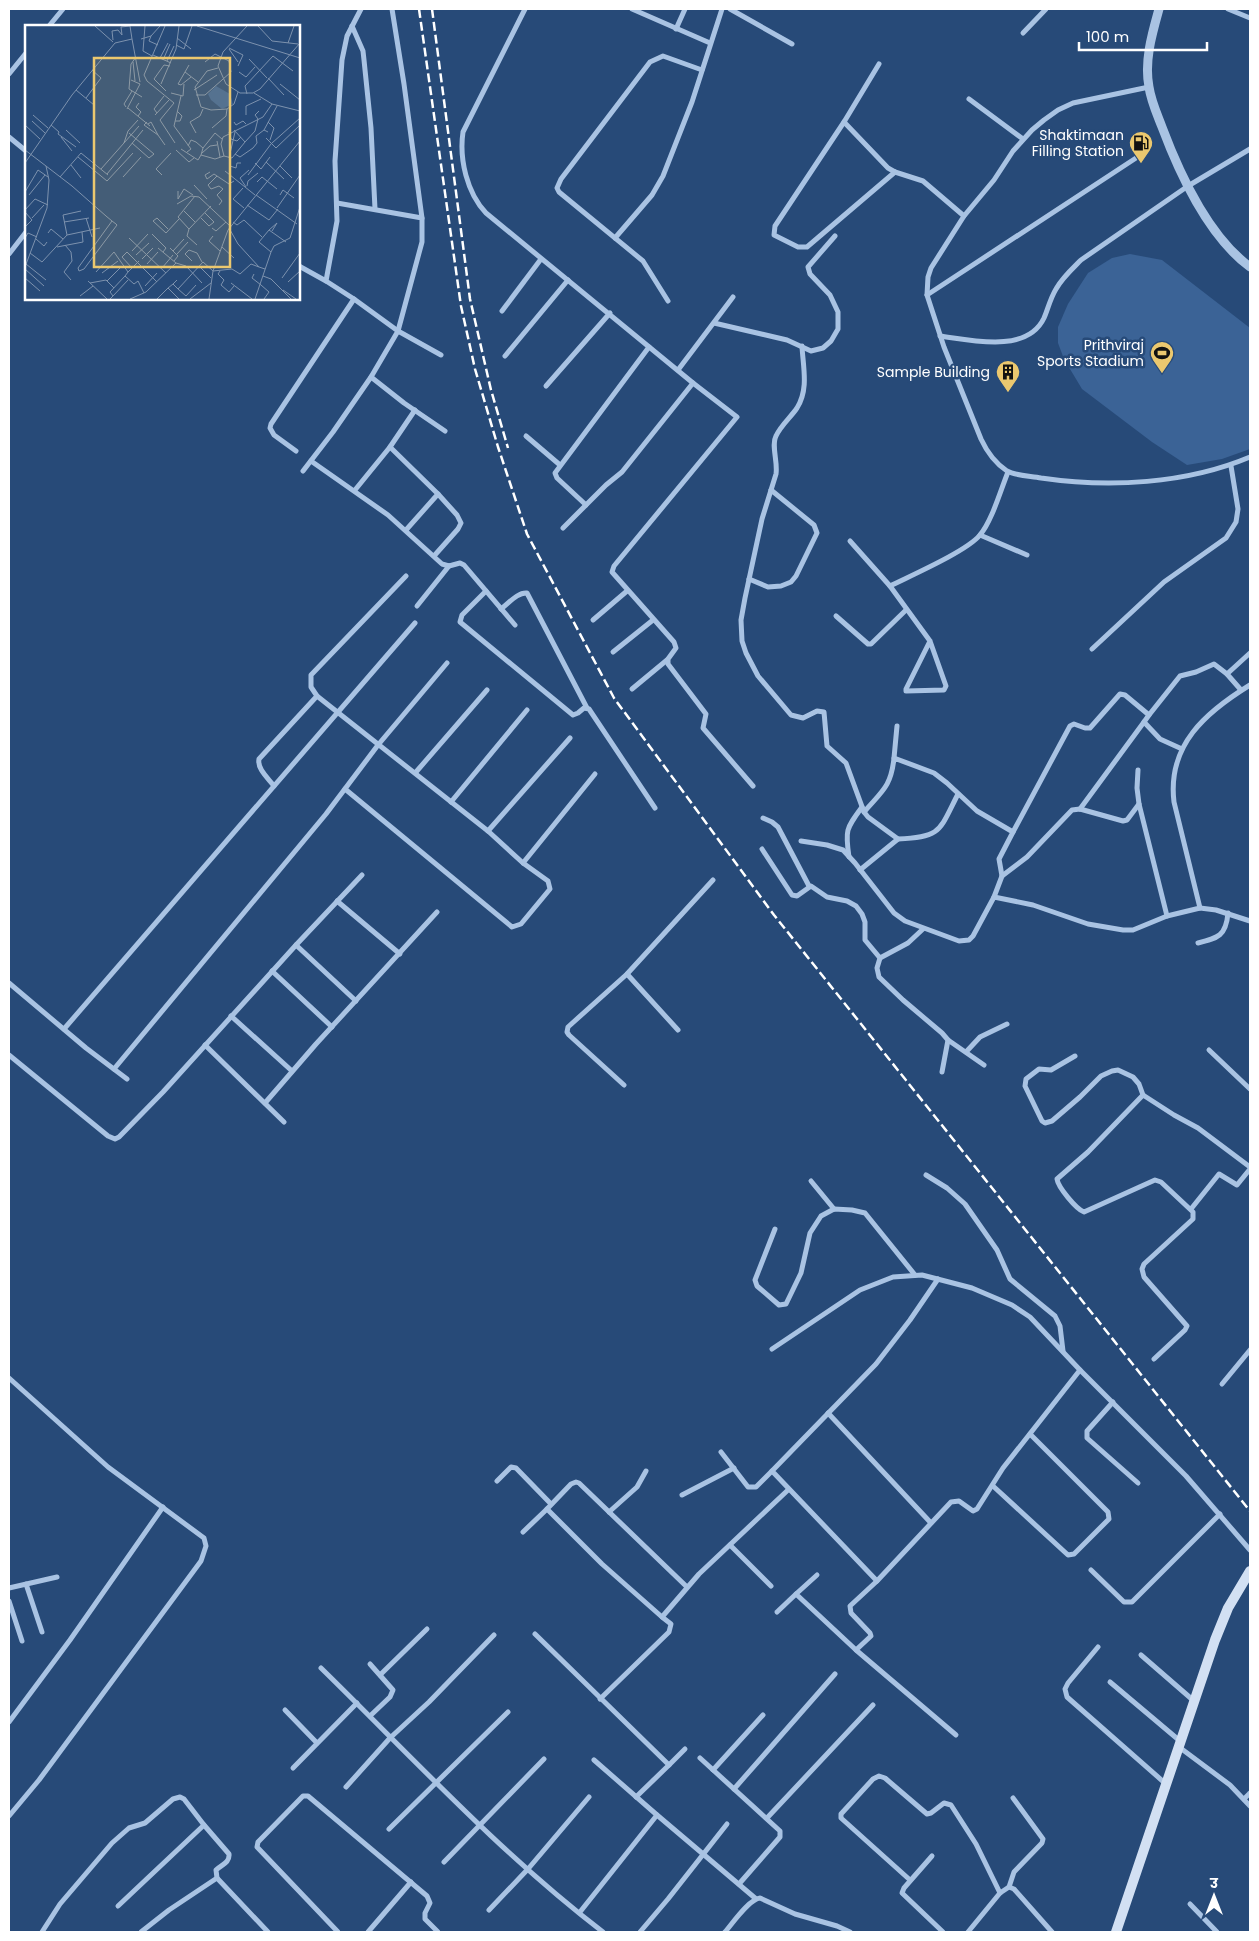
<svg xmlns="http://www.w3.org/2000/svg" width="1259" height="1941" font-family="Poppins,'Noto Sans Devanagari',sans-serif">
<rect width="100%" height="100%" fill="#274a78"/>
<polygon fill="#3b6396" points="1130,254 1162,260 1250,328 1250,449 1222,459 1187,465 1152,442 1082,389 1064,359 1058,343 1058,327 1068,304 1088,273 1112,258"/>
<g fill="none" stroke-linecap="round" stroke-linejoin="round">
<g stroke="#a9c3e3" stroke-width="5">
<polyline points="361,9 347,36 342,60 335,161 337,221 326,281 354,299 398,331 441,355"/>
<polyline points="392,9 404,84 422,218"/>
<path d="M525 9 463 132C459 159 467 193 486 213L693 383 737 417 614 566 612 572 674 642 676 648 668 659V664L706 714 703 728 753 786"/>
<polyline points="632,9 710,43"/>
<polyline points="730,9 792,44"/>
<polyline points="1228,9 1250,18"/>
<polyline points="49,26 63,9"/>
<polyline points="352,26 363,51 364,60 371,128 375,209"/>
<polyline points="676,29 685,9"/>
<polyline points="1023,33 1046,9"/>
<polyline points="879,64 844,122 888,168 895,172 923,181 964,216"/>
<polyline points="9,74 26,53"/>
<path d="M1149 87 1073 103 1058 110 1044 120 1032 130 1013 151 994 180 964 216 931 268 928 277 927 295 944 347 981 439C987 452 995 463 1007 471 1016 476 1031 476 1041 478 1109 488 1186 484 1250 457"/>
<polyline points="969,99 1023,139"/>
<polyline points="844,122 775,226 774,235 798,247 807,247 895,172"/>
<polyline points="9,137 26,151"/>
<polyline points="615,238 652,195 663,176 692,102 722,9"/>
<polyline points="9,254 26,232"/>
<polyline points="299,266 326,281"/>
<polyline points="927,295 1136,158"/>
<polyline points="668,301 643,261 559,192 557,188 561,179 650,62 663,56 702,70"/>
<polyline points="502,311 541,259"/>
<polyline points="714,323 787,340 811,351 823,348 831,341 838,329 838,312 830,295 810,274 808,267 835,236"/>
<path d="M940 336C970 340 1027 354 1044 318 1048 309 1050 299 1056 289 1062 278 1072 269 1081 260L1188 186 1250 149"/>
<path d="M802 346C803 367 809 389 797 408 791 417 781 425 776 436 771 445 778 462 776 474L762 519 745 598 741 620 742 641 746 653 758 676 791 715 803 718 817 711 824 712 827 746 846 763 864 812 868 817 898 839 860 870"/>
<polyline points="505,356 568,280"/>
<polyline points="678,370 733,297"/>
<polyline points="371,377 404,403 445,431"/>
<polyline points="546,386 610,313"/>
<polyline points="526,436 560,465"/>
<polyline points="296,451 274,435 270,428 271,424 354,299"/>
<polyline points="311,461 388,515 442,564 449,566 460,563 464,565 515,625"/>
<polyline points="303,471 333,432 371,377 398,331 422,242 422,218 337,203"/>
<polyline points="355,490 390,447"/>
<polyline points="586,505 557,478 555,473 649,347"/>
<polyline points="563,528 606,485 622,472 693,383"/>
<polyline points="406,530 438,494 390,447 415,410"/>
<polyline points="980,535 1027,555"/>
<polyline points="850,541 890,586"/>
<polyline points="434,556 458,529 461,523 457,515 438,494"/>
<polyline points="749,579 768,587 781,586 791,582 796,576 817,533 814,525 771,490"/>
<polyline points="486,591 462,615 460,622 573,715 578,713 584,708 589,709 655,808"/>
<polyline points="417,606 449,566"/>
<path d="M501 609C509 603 518 592 527 593L587 708"/>
<polyline points="836,616 868,644 871,644 906,610"/>
<polyline points="593,620 627,591"/>
<path d="M930 641 906 689V691L944 690 946 686 930 641 890 586C912 575 967 551 980 535 992 521 1001 489 1008 472"/>
<polyline points="1092,649 1164,582 1226,538 1236,522 1238,509 1231,466"/>
<polyline points="613,652 653,620"/>
<polyline points="632,689 667,660"/>
<polyline points="1241,690 1227,674 1250,653"/>
<polyline points="317,696 488,831 523,863 548,881 550,889 521,924 512,927 345,789"/>
<polyline points="1149,715 1180,676 1196,672 1214,664 1227,674"/>
<polyline points="894,758 897,726"/>
<polyline points="1138,770 1137,788 1139,804 1167,916"/>
<polyline points="416,772 487,690"/>
<path d="M274 786C268 778 257 769 259 759L317 696 311 687V675L406 576"/>
<polyline points="451,802 527,710"/>
<polyline points="1080,809 1144,722"/>
<path d="M864 812C882 791 891 787 894 758L934 773 947 783 977 811 1013 832 999 859 1002 876 994 897"/>
<polyline points="763,818 772,822 778,827 809,886"/>
<polyline points="488,831 570,738"/>
<polyline points="1013,832 1070,726 1074,724 1085,728 1090,728 1120,694 1125,695 1149,715 1144,722 1160,739 1182,749"/>
<path d="M898 839C942 837 939 831 958 794"/>
<path d="M801 841 827 845 843 850 855 863 894 913 905 921 959 941 969 940 973 936 994 897 1033 905 1088 924 1123 930H1133L1167 916 1200 908 1174 802C1167 745 1206 712 1250 685"/>
<polyline points="762,849 792,895 797,896 811,886 827,897 847,901 856,906 862,914 865,922 865,940 880,958 908,943 923,929"/>
<path d="M849 857C845 830 846 829 862 807"/>
<polyline points="523,863 595,774"/>
<polyline points="1002,876 1027,857 1072,810 1080,809 1123,821 1127,820 1139,804"/>
<polyline points="337,901 400,954"/>
<polyline points="1200,908 1216,910 1250,921"/>
<path d="M1198 943C1218 938 1226 936 1228 913"/>
<polyline points="296,945 356,1001"/>
<polyline points="880,958 877,968 879,977 903,1000 942,1033 948,1040 942,1072"/>
<polyline points="272,971 332,1027"/>
<polyline points="627,974 678,1030"/>
<polyline points="9,983 86,1048 127,1079"/>
<polyline points="231,1016 292,1071"/>
<polyline points="64,1029 415,623"/>
<polyline points="948,1040 984,1065"/>
<polyline points="205,1045 284,1122"/>
<polyline points="1209,1050 1250,1089"/>
<polyline points="966,1052 980,1037 1007,1024"/>
<polyline points="9,1055 108,1136 115,1139 119,1137 163,1092 296,945 362,875"/>
<polyline points="1075,1056 1051,1070 1039,1069 1026,1079 1025,1086 1042,1121 1045,1123 1052,1121 1080,1097 1101,1076 1112,1071 1118,1070 1133,1077 1139,1084 1143,1095"/>
<polyline points="114,1069 326,814 378,745 447,663"/>
<polyline points="624,1085 569,1035 567,1032 568,1027 627,974 713,880"/>
<polyline points="265,1103 316,1044 437,912"/>
<polyline points="926,1175 947,1188 965,1204 997,1250 1010,1279 1055,1316 1060,1326 1063,1351"/>
<polyline points="811,1181 834,1209"/>
<polyline points="1191,1209 1219,1174 1237,1185 1250,1169"/>
<polyline points="775,1229 755,1280 757,1286 779,1305 786,1304 801,1273 810,1233 821,1216 834,1209 852,1210 865,1213 915,1275"/>
<polyline points="938,1279 910,1320 876,1364 772,1471 877,1581 951,1502 959,1501 973,1511 977,1509 1003,1468 1080,1370"/>
<polyline points="772,1349 860,1290 893,1277 922,1275 972,1288 1012,1305 1030,1317 1080,1370 1186,1476 1250,1550"/>
<path d="M1154 1359 1185 1330 1187 1326 1144 1277 1142 1269 1144 1264 1193 1219V1212L1161 1182 1155 1180 1084 1212C1076 1209 1058 1187 1057 1179L1088 1152 1143 1095 1174 1115 1198 1128 1250 1167"/>
<polyline points="9,1378 108,1467 204,1538 206,1546 201,1561 39,1780 9,1816"/>
<polyline points="1222,1384 1250,1350"/>
<polyline points="1113,1402 1087,1431 1087,1438 1138,1483"/>
<polyline points="828,1413 931,1523"/>
<polyline points="721,1452 748,1487 756,1487 772,1471"/>
<polyline points="497,1481 511,1467 516,1468 551,1504"/>
<polyline points="993,1486 1068,1555 1074,1554 1109,1519 1108,1512 1030,1434"/>
<polyline points="682,1495 734,1468"/>
<polyline points="609,1512 637,1487 646,1471"/>
<polyline points="523,1532 547,1509"/>
<polyline points="730,1545 771,1586"/>
<polyline points="1091,1570 1124,1602 1132,1602 1220,1514"/>
<polyline points="817,1575 796,1594 856,1650"/>
<polyline points="877,1581 850,1606 851,1613 870,1633 871,1636 856,1650 956,1735"/>
<polyline points="26,1584 42,1632"/>
<polyline points="687,1587 579,1483 576,1482 571,1484 547,1509 602,1564 662,1617 699,1574 788,1490"/>
<polyline points="9,1588 57,1577"/>
<polyline points="9,1601 22,1641"/>
<polyline points="777,1612 796,1594"/>
<polyline points="535,1634 669,1765 636,1797"/>
<polyline points="1098,1647 1068,1683 1065,1689 1067,1697 1166,1784"/>
<polyline points="1141,1655 1194,1701"/>
<polyline points="370,1664 393,1690 390,1697 370,1716"/>
<path d="M321 1668C413 1758 501 1854 603 1932"/>
<polyline points="380,1675 427,1629"/>
<polyline points="1110,1682 1180,1741"/>
<polyline points="600,1699 669,1632 671,1624 662,1617"/>
<polyline points="285,1710 317,1743"/>
<polyline points="9,1722 70,1640 163,1507"/>
<polyline points="1179,1747 1230,1785 1250,1806"/>
<polyline points="700,1758 780,1831 780,1837 739,1884"/>
<polyline points="594,1760 657,1815 755,1898"/>
<polyline points="669,1765 685,1749"/>
<polyline points="293,1768 357,1703"/>
<polyline points="713,1770 763,1715"/>
<polyline points="346,1787 390,1738 429,1702 494,1635"/>
<polyline points="734,1789 835,1674"/>
<polyline points="1244,1799 1250,1793"/>
<polyline points="767,1818 873,1705"/>
<polyline points="389,1829 508,1712"/>
<polyline points="932,1856 904,1888 902,1893 943,1932"/>
<polyline points="444,1862 544,1759"/>
<polyline points="910,1880 841,1818 841,1814 873,1779 879,1776 885,1778 927,1814 931,1813 944,1803 951,1805 976,1844 1000,1893"/>
<polyline points="1009,1887 1014,1872 1042,1843 1043,1839 1013,1798"/>
<polyline points="1190,1904 1217,1932"/>
<polyline points="118,1906 204,1825"/>
<polyline points="489,1910 528,1869 589,1797"/>
<polyline points="580,1912 657,1815"/>
<path d="M42 1932 60 1904 112 1843 129 1828 145 1823 173 1799 180 1797 184 1799 204 1825 229 1854C230 1863 221 1865 216 1870L217 1878 268 1932"/>
<polyline points="141,1932 169,1910 217,1878"/>
<polyline points="338,1932 257,1847 258,1842 303,1796 308,1796 427,1896 430,1903 425,1913 425,1919 438,1932"/>
<polyline points="368,1932 411,1882"/>
<polyline points="640,1932 668,1899 727,1824"/>
<path d="M725 1932C732 1924 749 1899 760 1898L795 1914 837 1926 850 1932"/>
<polyline points="968,1932 1000,1893 1009,1887 1014,1889 1052,1932"/>
</g>
<path stroke="#a9c3e3" stroke-width="9" d="M1159 9C1152 34 1144 61 1149 87 1151 101 1157 114 1162 127 1180 175 1208 236 1250 267"/>
<polyline stroke="#d2e0f3" stroke-width="10" points="1116,1932 1215,1640 1228,1608 1250,1571"/>
<g stroke="#fff" stroke-width="2.5" stroke-dasharray="9 4" stroke-linecap="butt">
<polyline points="419,9 461,306 475,369 498,447 527,534 614,698 774,915 1250,1511"/>
<polyline points="432,9 470,299 491,390 508,448"/>
</g>
</g>
<defs>
<g id="fuel-pin" transform="scale(1.25)"><path d="M0 17L-7.5 6A9.5 9.5 0 1 1 7.5 6Z" fill="#ebc86f" stroke="#274a78"/><path d="M-5.5-6h7V0h2V4h1.3V-2.5L3-4.5l.8-.8L6-3V5H2.5V1h-1V6h-7ZM-4.2-4.7v3.2H.2V-4.7Z" fill="#111"/></g>
<g id="stadium-pin" transform="scale(1.25)"><path d="M0 17L-7.5 6A9.5 9.5 0 1 1 7.5 6Z" fill="#ebc86f" stroke="#274a78"/><path d="M0-5a6.5 5 0 1 0 0 10a6.5 5 0 1 0 0-10ZM-3.5-1.8h7v3.6h-7Z" fill="#111"/></g>
<g id="building-pin" transform="scale(1.25)"><path d="M0 17L-7.5 6A9.5 9.5 0 1 1 7.5 6Z" fill="#ebc86f" stroke="#274a78"/><path d="M-4-6H4V6H1V3H-1V6H-4ZM-2.5-4.3h1.7v1.8h-1.7ZM.8-4.3h1.7v1.8H.8ZM-2.5-1h1.7V.8h-1.7ZM.8-1h1.7V.8H.8Z" fill="#111"/></g>
</defs>
<g fill-rule="evenodd">
<use href="#fuel-pin" x="1141" y="143"/>
<use href="#stadium-pin" x="1162" y="353"/>
<use href="#building-pin" x="1008" y="372"/>
</g>
<g text-anchor="middle" dominant-baseline="central" stroke-width="5" stroke-linejoin="round" paint-order="stroke">
<g font-size="14" fill="#fff" stroke="#274a78" text-anchor="end">
<text x="1124" y="135">Shaktimaan<tspan x="1124" dy="16">Filling Station</tspan></text>
<text x="1144" y="345">Prithviraj<tspan x="1144" dy="16">Sports Stadium</tspan></text>
<text x="990" y="372">Sample Building</text>
</g>
</g>
<g transform="translate(25 25)">
<rect width="275" height="275" fill="#274a78"/>
<path d="M191 61 205 69 208 79 197 84 186 75 183 69Z" fill="#3b6396"/>
<path fill="none" stroke="#7d92ae" stroke-width="1" d="M70 1 88 17M120 1 118 26 127 31M140 1 119 50 122 56 149 78 135 95 150 118M172 1 275 33M222 1 198 27 193 41 201 59 215 68H228L235 64 275 18M233 1 247 16 273 19M126 11 124 16 133 20M152 13 166 24M107 14 115 57M116 14 126 11 135 1M263 18 269 1M151 20 159 24 167 1M204 23 218 30 213 41M204 24 213 37M128 30 146 38M111 32 106 39 104 64 117 72M135 33 143 18M224 34 242 53M138 35 145 19M142 36 149 21M108 37 110 56M164 40 160 47 173 57M193 43 182 46 170 62 176 82 186 85 202 84 209 79 213 67M160 47 153 59 156 60 166 52M214 47 221 52 230 42M243 53 259 70M136 59 151 24 154 1M255 59 275 75M51 65 69 80M169 65 192 50M141 66 129 54 139 40 145 41M146 68 158 71 159 59M229 68 247 79 275 86M222 69 220 61 248 31 268 46M171 70H180L206 47 204 36 190 29 180 37M156 71 149 101 166 124 162 127M61 73 76 53 67 45M101 82 99 79 107 66M103 83 125 101M102 84 115 59 106 55M132 88 129 84 139 71M8 90 23 103M130 90 144 75M221 90V81L236 74M113 91 116 87 111 82 114 78M7 96 20 108M150 96H155L157 91 152 86M122 97 119 100 133 110 140 120M209 97 211 100 218 96 221 99M243 97 249 103 245 115M123 99 126 97 133 110M0 100 15 114M26 100 34 107 33 109 51 122M187 103 201 91 202 84M41 105 55 118M204 107 206 114 212 116 216 112M243 107 239 105 252 81M104 108 129 129 124 133 107 118M171 108 165 97 175 91 178 84M36 112 47 126M241 113 251 123 275 100M192 116 195 132M220 117 230 106 233 94 230 90 234 86M99 118 103 106 113 95M247 118 275 93M163 121 166 115 171 117 178 123 176 130M178 123 190 108 197 114M156 124 173 135 176 130 190 134 199 131 196 119 198 112 238 92 247 79M0 125 21 141 24 155 22 183 0 242M151 125 164 137 169 133M177 128 185 121 192 120M210 129 215 132 228 123 232 118 231 111 239 105M199 131 207 133 220 117 209 105M53 132 82 156 108 128M204 133 210 107M241 137 259 154M0 138 47 70 90 18 107 14 105 1 96 2 97 10 93 5 87 6 88 15M230 138 236 144 245 132M46 140 56 153M21 141 47 161 81 191 87 196 91 199 92 200 59 244 54 246 53 243 87 196M205 141 211 143 212 138H216M255 141 267 153M76 144 114 101M200 146 230 170M185 147 180 150 182 154 189 149 192 151M82 149 118 105M137 150 131 144 146 128M223 150 246 119M35 152 56 128 83 150M98 152 116 132M232 157 237 152 252 164M169 160 182 174M222 161 223 156 233 148M221 162 215 153 224 145M218 163 208 174 219 183M153 166V174L159 164 168 170M0 167 13 145 23 152M4 170 20 150M231 170 272 199M255 170 258 165 269 173M170 171 153 192 164 204 186 181M152 179 166 171 174 172 205 201M194 180 197 176 192 170 198 164 194 161 186 164 183 160 192 151 204 159 209 156M222 180 244 195 253 184M252 183 275 150M0 185 10 174 23 180M159 186 170 197M0 187 7 195 0 202M7 193 19 180M61 193 67 212M176 193 184 201 189 197 180 188M39 197 64 193M208 197 212 200 219 195 237 212M187 203 191 206 201 197M204 203 213 219 234 242 240 244M143 204 132 193 128 196 141 208 154 194M164 204 162 211 172 220M244 205 252 198 247 206M23 208 26 204 38 214M127 209 141 223 138 227M42 210 38 190 56 186M188 211 184 216 195 226M0 213 3 208 12 212M104 213 141 248M11 214 19 221 22 217M40 220 46 227 47 236 39 247 46 255M32 222 58 217 57 207M197 222 209 233M133 223 151 238M145 223 153 231 149 236M107 226 123 209M148 226 159 214M246 227 234 217 244 205 261 217M5 228 17 237 42 210 75 203M152 229 163 217M111 230 124 218M117 234 128 223M167 236 160 229 164 225 172 228 177 237M1 239 21 255M122 239 133 227M174 241 186 253M107 243 97 232 102 227 132 257M137 243 148 230M0 244 19 261M195 246 193 249 199 255 196 260 204 267 209 261M71 247 89 227 103 247 100 251 109 259 113 256 119 268M103 247 114 236M77 248 93 236M229 249 227 253 236 260M238 251 246 254 266 274M0 253 15 266M257 253 275 228M152 255 148 259 153 264 178 237 188 246 207 244 215 249 226 239 234 242M63 256 82 274M82 256 95 243M263 257 275 246M65 258 81 255 89 263M206 258 227 274M148 259 143 263 154 274M236 260 244 267 239 274M120 261 132 248M153 264 161 271 171 260M258 265 271 274M55 271 68 261M88 271 103 255M85 274 88 271 85 267 100 251M105 274 121 267 151 238 161 241 177 258M132 274 143 263M165 274 186 258M184 274 188 246 203 205 275 116M230 274 246 227 249 221 265 213 275 182"/>
<path fill="#ebc86f" fill-opacity="0.15" stroke="#ebc86f" stroke-width="2.5" d="M69 33H205V242H69Z"/>
<rect width="275" height="275" fill="none" stroke="#fff" stroke-width="2.5"/>
</g>
<rect width="1259" height="1941" fill="none" stroke="#ffffff" stroke-width="20"/>
<g transform="translate(1214 1896)" stroke="#274a78" stroke-width="4" paint-order="stroke">
<path d="M0-4L9 19L0 12L-9 19Z" fill="#ffffff"/>
<text y="-8" font-size="14" font-weight="bold" text-anchor="middle" fill="#ffffff">उ</text>
</g>
<path d="M1079 42v8h128v-8" fill="none" stroke="#ffffff" stroke-width="2.5"/>
<text x="1086" y="42" font-size="15" fill="#ffffff" stroke="#274a78" stroke-width="4" paint-order="stroke">100 m</text>
</svg>
